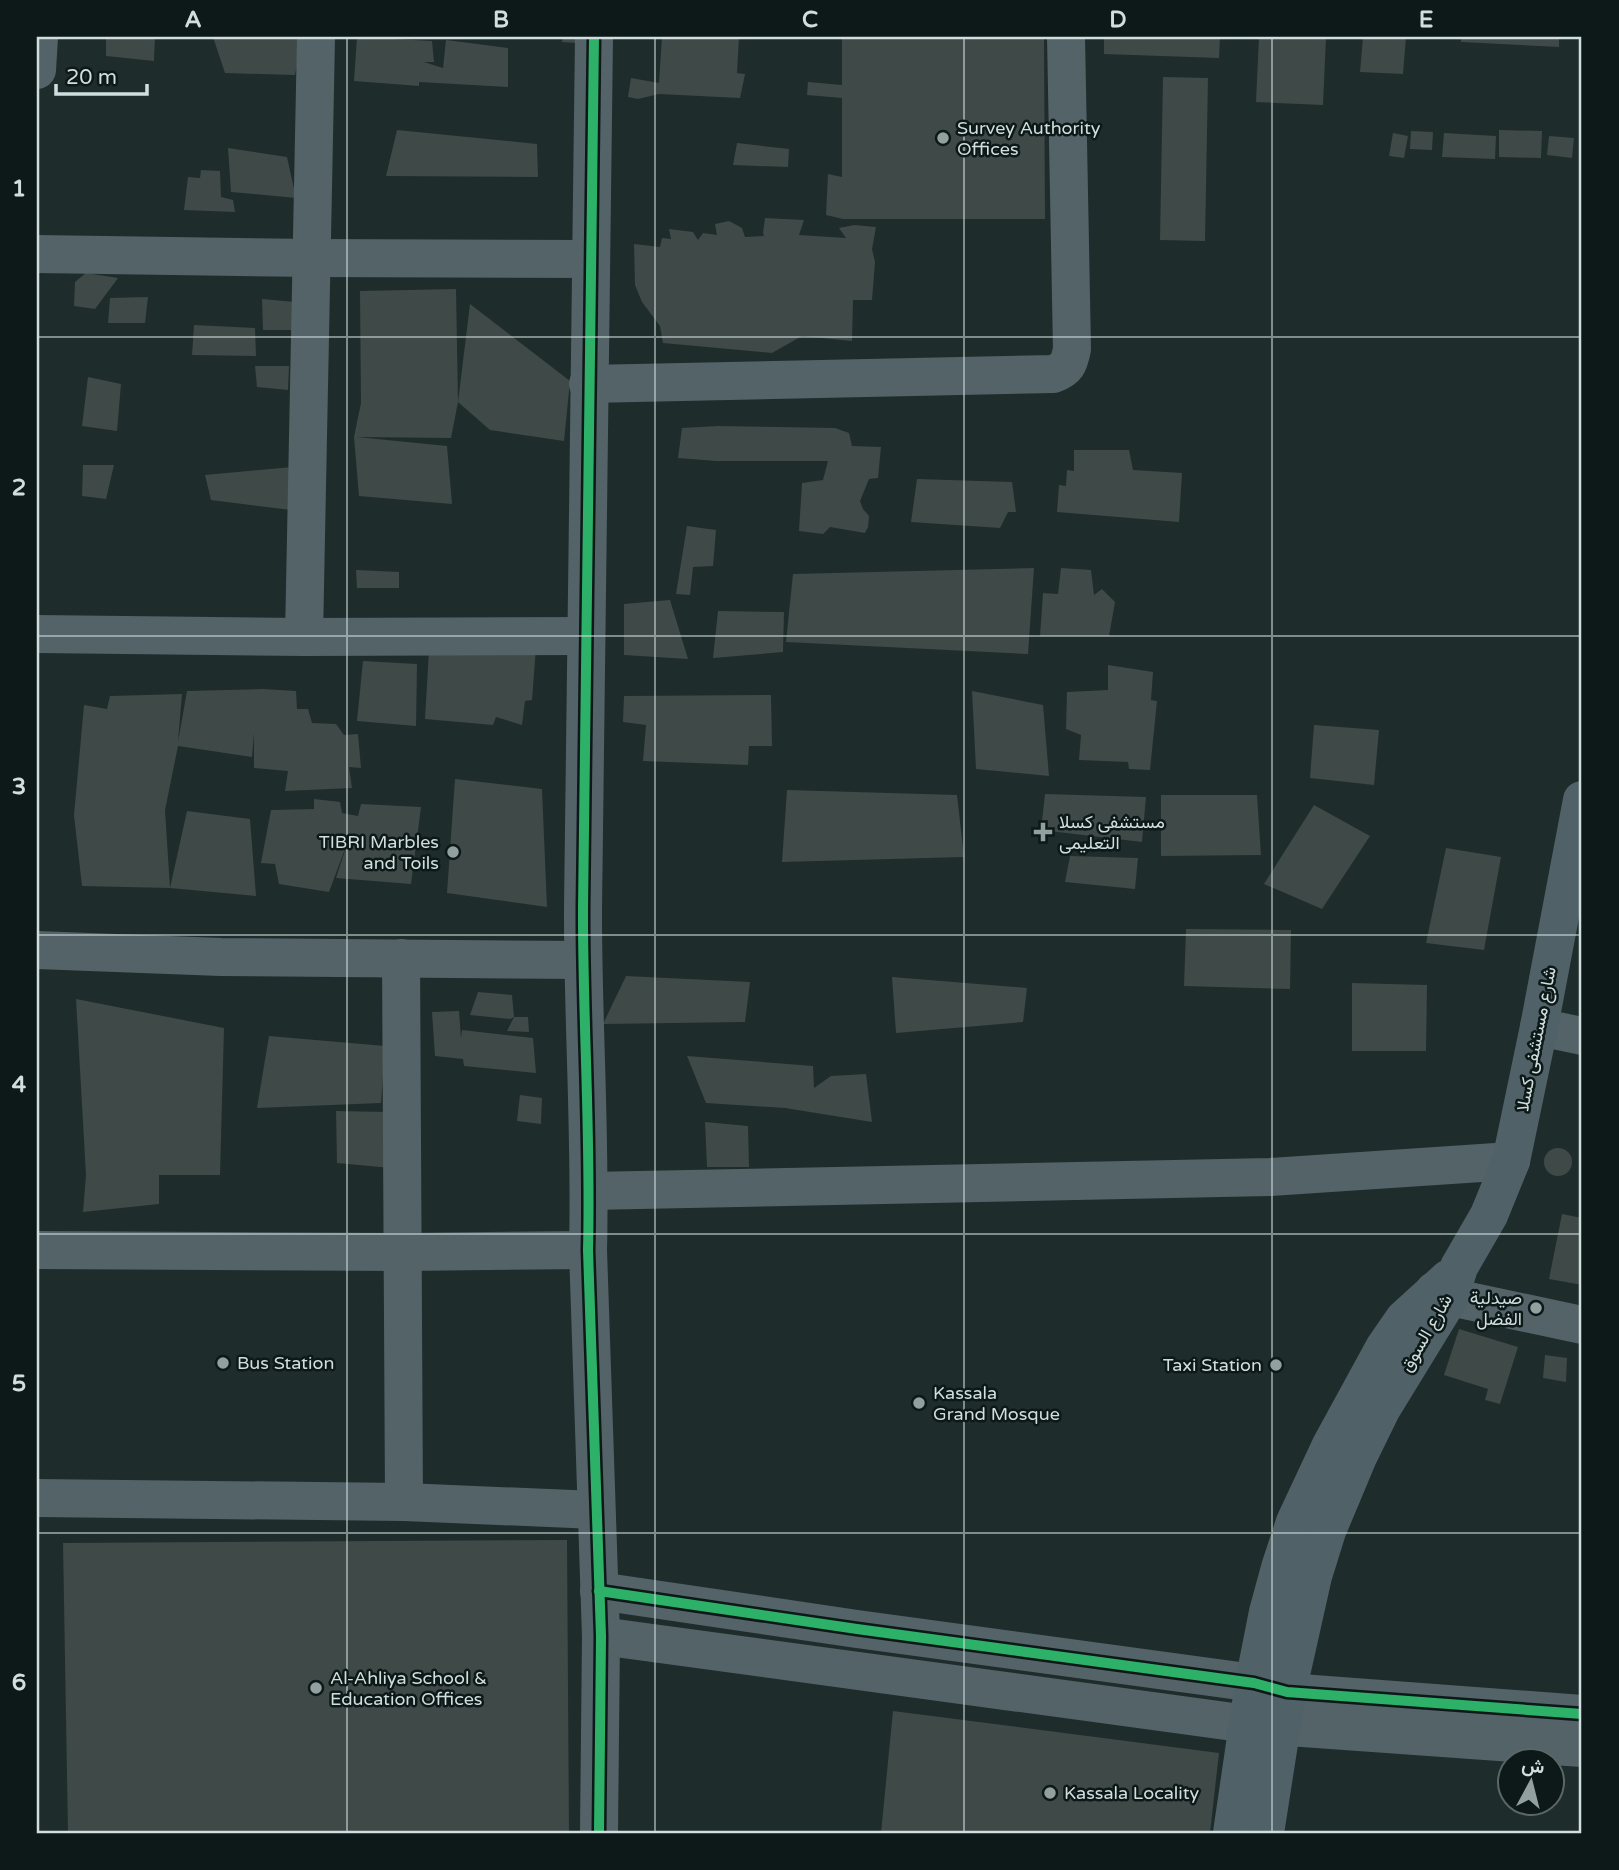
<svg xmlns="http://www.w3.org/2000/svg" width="1619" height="1870" font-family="'Varela Round',Vazirmatn,sans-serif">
<rect width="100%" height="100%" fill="#1f2c2c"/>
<g fill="#3f4947">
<polygon points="106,37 155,37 154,61 106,56"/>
<polygon points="213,37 303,37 295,75 225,73"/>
<polygon points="357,37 432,41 434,62 424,62 443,68 446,40 508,48 508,87 419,82 419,86 354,81"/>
<polygon points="563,37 577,37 576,43 562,42"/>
<polygon points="662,37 739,37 737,73 745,74 740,98 659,94 638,99 628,97 631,78 659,83"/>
<polygon points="842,37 1044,37 1045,219 843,219 826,215 828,174 842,177 842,98 807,95 808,82 842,85"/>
<polygon points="1104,37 1220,37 1219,58 1104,54"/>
<polygon points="1259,37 1326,37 1323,105 1256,102"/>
<polygon points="1363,37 1406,37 1403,74 1360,72"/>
<polygon points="1461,37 1559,37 1559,47 1461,42"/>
<polygon points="1163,77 1208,78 1205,241 1160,240"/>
<polygon points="397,130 537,144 538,177 386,176"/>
<polygon points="1499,130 1542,131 1541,158 1499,157"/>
<polygon points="1411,131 1433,132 1432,150 1410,149"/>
<polygon points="1393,133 1408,136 1404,158 1389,156"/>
<polygon points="1444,133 1496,136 1495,159 1442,157"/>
<polygon points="1549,136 1574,138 1572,158 1547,155"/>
<polygon points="737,143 789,149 788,167 733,165"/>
<polygon points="228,148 287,157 296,198 231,192"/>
<polygon points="201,170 220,171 221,197 233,200 235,212 184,210 188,177 200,178"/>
<polygon points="765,218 804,220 799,235 846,238 839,228 854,225 876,227 872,249 875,262 872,300 853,300 852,341 802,336 772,353 663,343 660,326 642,302 635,285 634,244 660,247 662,238 671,239 669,229 693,232 698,240 703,233 717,235 715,224 729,221 742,228 745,237 764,236 763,233"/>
<polygon points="86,273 118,278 95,309 74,306 75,282"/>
<polygon points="456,289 458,402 451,438 357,437 447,446 452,504 359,496 354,437 361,403 360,291"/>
<polygon points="148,297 145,323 108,323 110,298"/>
<polygon points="262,299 305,303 303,330 263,330"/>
<polygon points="470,304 570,381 564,441 490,430 458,402"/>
<polygon points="194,325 255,328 256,356 192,355"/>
<polygon points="255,366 289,366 288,390 257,387"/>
<polygon points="88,377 121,384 117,431 82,426"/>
<polygon points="718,426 835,428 849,433 852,446 881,447 878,478 869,479 860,501 863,509 869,516 868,527 865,533 830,527 823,534 799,531 802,483 823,480 828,461 716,461 678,458 682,428"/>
<polygon points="1074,450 1129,450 1133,470 1182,473 1179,522 1057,512 1059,485 1066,486 1067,470 1074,471"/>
<polygon points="83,465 114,465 106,499 82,496"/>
<polygon points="293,467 291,510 211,500 205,475"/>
<polygon points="917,479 1012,482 1016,512 1008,512 1000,528 911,522"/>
<polygon points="687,526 716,530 713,566 693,567 690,595 676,594"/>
<polygon points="1034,568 1028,654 786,642 793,574"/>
<polygon points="1061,568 1091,570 1094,595 1102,589 1115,602 1109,636 1040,636 1043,593 1058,594"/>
<polygon points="356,570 399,572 399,588 357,588"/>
<polygon points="670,600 688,659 624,655 624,604"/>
<polygon points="718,611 784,612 783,652 713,658"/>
<polygon points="536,647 532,700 525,701 522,725 496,717 493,725 425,719 429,650"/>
<polygon points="363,661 417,664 416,726 357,721"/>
<polygon points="1108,665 1153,672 1151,700 1157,701 1150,770 1129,769 1128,762 1079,760 1081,735 1066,729 1067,692 1108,690"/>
<polygon points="263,689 296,691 297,709 308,709 312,723 336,724 344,735 358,734 361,768 349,767 352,788 285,791 288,771 254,768 254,733 252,757 178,746 165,810 170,888 187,811 250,819 256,896 170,888 82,886 74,815 84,705 107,709 110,696 182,694 178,742 187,691"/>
<polygon points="972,691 1043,705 1049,776 976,769"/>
<polygon points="771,695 772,746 749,746 748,765 643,761 646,725 623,722 624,696"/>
<polygon points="1314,725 1379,730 1374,785 1310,778"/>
<polygon points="455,779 542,789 547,907 447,893"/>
<polygon points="787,790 957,795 964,857 782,862"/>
<polygon points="1045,794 1146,797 1142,842 1041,830"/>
<polygon points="1161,795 1257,795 1261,855 1161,856"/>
<polygon points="314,799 340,802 342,813 358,816 361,804 421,807 411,884 336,878 349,838 329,892 279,884 275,864 261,863 271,810 314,809"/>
<polygon points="1314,805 1370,836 1322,909 1264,884"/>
<polygon points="1446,848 1501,857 1484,950 1426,943"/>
<polygon points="1070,856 1138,858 1135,889 1065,882"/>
<polygon points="1186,929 1291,930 1290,989 1184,986"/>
<polygon points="626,976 750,982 745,1022 603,1024"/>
<polygon points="892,977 1027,988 1023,1022 896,1033"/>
<polygon points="1352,983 1427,985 1426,1051 1352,1051"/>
<polygon points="478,992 512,995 514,1017 528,1017 529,1032 507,1031 514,1017 510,1019 470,1015"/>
<polygon points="76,999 224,1028 220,1175 159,1175 159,1204 83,1212 86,1175"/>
<polygon points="459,1011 461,1038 462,1030 533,1038 536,1073 464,1066 463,1059 435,1056 432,1012"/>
<polygon points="269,1036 385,1046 381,1103 257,1108"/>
<polygon points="687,1056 813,1066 814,1088 831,1076 866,1074 872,1122 785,1108 706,1103"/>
<polygon points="520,1095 542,1098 541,1124 517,1121"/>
<polygon points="336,1111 389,1112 391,1168 337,1163"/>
<polygon points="705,1122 748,1126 749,1167 707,1167"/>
<circle cx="1558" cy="1162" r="14"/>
<polygon points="1562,1214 1582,1218 1582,1285 1549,1279"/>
<polygon points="1459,1329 1518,1347 1500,1404 1485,1400 1488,1389 1444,1375"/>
<polygon points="1545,1355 1567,1358 1566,1382 1543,1378"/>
<polygon points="567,1540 569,1833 68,1833 63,1543"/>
<polygon points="893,1711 1219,1753 1210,1833 881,1833"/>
</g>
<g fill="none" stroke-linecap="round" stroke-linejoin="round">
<g stroke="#536368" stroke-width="38">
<path d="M594 37C588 329 584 622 583 915 583 1027 591 1138 588 1250L601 1636 599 1833"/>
<polyline points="37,70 39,37"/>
<polyline points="37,254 313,258 590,259"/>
<path d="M588 384 1053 374C1067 369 1069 364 1072 349L1066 37"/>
<polyline points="37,634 304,637 584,636"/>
<polyline points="304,637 316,37"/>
<polyline points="37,950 221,957 583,960"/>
<polyline points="401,958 404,1502"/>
<polyline points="1539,1027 1582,1036"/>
<polyline points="589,1191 1270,1177 1511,1161"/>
<polyline points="37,1250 403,1252 588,1250"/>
<polyline points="1434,1291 1450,1297 1582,1325"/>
<polyline points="37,1498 404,1502 596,1510"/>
<polyline points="599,1591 857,1629 1254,1683 1287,1692 1582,1714"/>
<polyline points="601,1636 1248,1724 1582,1748"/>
</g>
<g stroke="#506268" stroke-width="38">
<polyline points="1232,1833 1254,1683 1268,1612 1280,1568 1295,1522 1331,1445 1384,1348 1404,1319 1448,1279"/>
<polyline points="1265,1833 1287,1692 1313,1576 1327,1531 1358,1457 1382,1408 1450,1297 1459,1267 1489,1215 1511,1161 1539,1027 1582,800"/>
</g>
<g stroke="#0d1818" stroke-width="15">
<g id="cycleway">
<path d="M594 37C588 329 584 622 583 915 583 1027 591 1138 588 1250L601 1636 599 1833"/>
<polyline points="599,1591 857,1629 1254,1683 1287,1692 1582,1714"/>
</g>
</g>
<use href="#cycleway" stroke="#2db169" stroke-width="10"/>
</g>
<path fill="none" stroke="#d0dede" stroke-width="2" stroke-opacity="0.55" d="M347 37V1833M655 37V1833M964 37V1833M1272 37V1833M37 337H1582M37 636H1582M37 935H1582M37 1234H1582M37 1533H1582"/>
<g fill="#92a0a0" stroke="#0d1818" stroke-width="2.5">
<circle cx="943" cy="138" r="7"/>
<path d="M1039.5 821.5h7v7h7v7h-7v7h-7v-7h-7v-7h7z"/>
<circle cx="453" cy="852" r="7"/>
<circle cx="1536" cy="1308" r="7"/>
<circle cx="223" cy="1363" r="7"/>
<circle cx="1276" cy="1365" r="7"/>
<circle cx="919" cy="1403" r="7"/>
<circle cx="316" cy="1688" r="7"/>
<circle cx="1050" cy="1793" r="7"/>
</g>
<g text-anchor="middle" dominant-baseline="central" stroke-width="5" stroke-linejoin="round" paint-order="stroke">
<g font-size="18" fill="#d0dede" stroke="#0d1818" text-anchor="start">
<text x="957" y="128">Survey Authority<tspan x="957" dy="21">Offices</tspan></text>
<text x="1059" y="822">مستشفى كسلا<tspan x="1059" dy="21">التعليمى</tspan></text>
<text x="439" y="842" text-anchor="end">TIBRI Marbles<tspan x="439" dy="21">and Toils</tspan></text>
<text x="1522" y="1298" text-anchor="end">صيدلية<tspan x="1522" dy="21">الفضل</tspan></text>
<text x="237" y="1363">Bus Station</text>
<text x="1262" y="1365" text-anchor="end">Taxi Station</text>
<text x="933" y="1393">Kassala<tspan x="933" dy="21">Grand Mosque</tspan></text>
<text x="330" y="1678">Al-Ahliya School &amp;<tspan x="330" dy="21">Education Offices</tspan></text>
<text x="1064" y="1793">Kassala Locality</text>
</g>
<g font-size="18" fill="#d0dede" stroke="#0d1818">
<text transform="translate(1536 1039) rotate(-79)">شارع مستشفى كسلا</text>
<text transform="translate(1426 1333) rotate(-60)">شارع السوق</text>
</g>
</g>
<rect width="1619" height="1870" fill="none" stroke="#0d1818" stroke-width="77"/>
<g transform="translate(1531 1782) rotate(7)"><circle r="33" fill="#0d1818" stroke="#5b6767" stroke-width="2"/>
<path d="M0-5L12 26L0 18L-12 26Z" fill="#92a0a0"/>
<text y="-10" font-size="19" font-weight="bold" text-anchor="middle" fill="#d0dede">ش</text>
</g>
<path d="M56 84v10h91v-10" fill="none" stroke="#d0dede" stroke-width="3.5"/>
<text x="66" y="84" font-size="21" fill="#d0dede" stroke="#0d1818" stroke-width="5" paint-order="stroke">20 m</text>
<rect x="38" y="38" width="1542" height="1794" fill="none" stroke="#d0dede" stroke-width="2.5"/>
<g font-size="23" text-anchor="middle" font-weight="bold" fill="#d0dede">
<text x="193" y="27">A</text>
<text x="501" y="27">B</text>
<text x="810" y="27">C</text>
<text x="1118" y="27">D</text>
<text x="1426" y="27">E</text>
<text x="19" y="196">1</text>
<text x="19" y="495">2</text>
<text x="19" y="794">3</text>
<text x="19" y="1092">4</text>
<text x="19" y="1391">5</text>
<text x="19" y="1690">6</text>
</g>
</svg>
